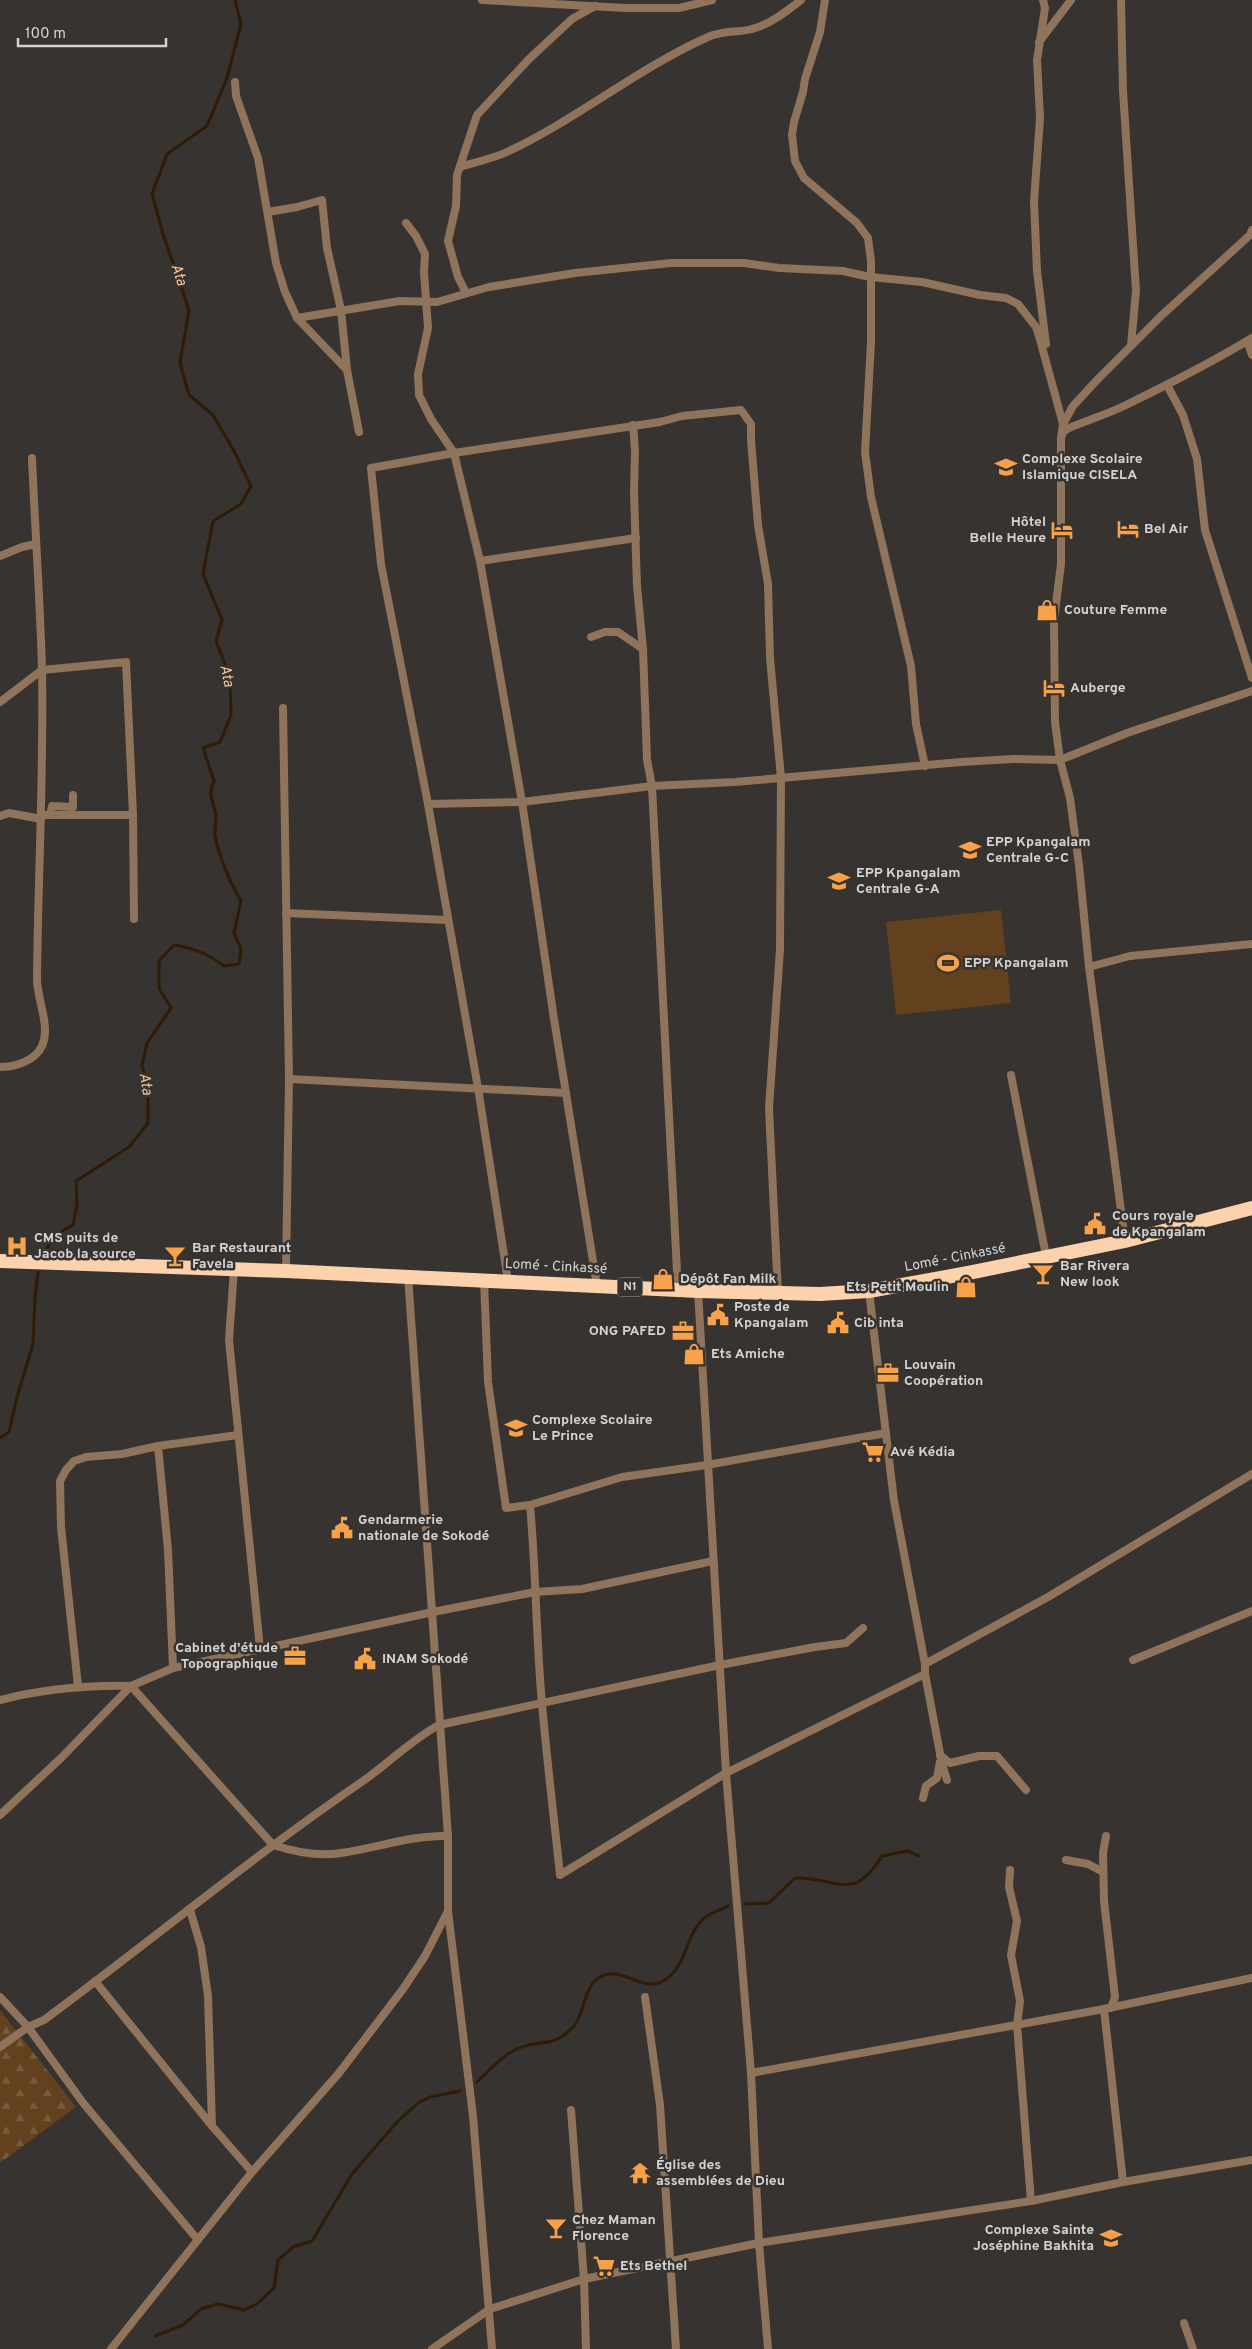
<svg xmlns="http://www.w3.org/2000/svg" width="1252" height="2349" font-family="Overpass,sans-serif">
<defs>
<pattern id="forest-firs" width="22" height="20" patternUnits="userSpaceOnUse" patternTransform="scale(1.25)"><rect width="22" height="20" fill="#63401e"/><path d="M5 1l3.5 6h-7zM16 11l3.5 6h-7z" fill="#785b3e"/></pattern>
</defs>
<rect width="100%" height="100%" fill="#363330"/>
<polygon fill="url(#forest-firs)" points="0,2010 76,2107 0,2163"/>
<polygon fill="#63401e" points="1001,910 1011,1003 896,1015 886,922"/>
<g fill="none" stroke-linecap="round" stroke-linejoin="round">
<g stroke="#2f1b06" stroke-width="3">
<path d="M44 1253 55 1235 73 1225 77 1204 76 1181 129 1147 148 1123V1085L142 1066 147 1043 171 1008 159 988V961L174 945C194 948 208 954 224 966L239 964 241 949 234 933 241 901C231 885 218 854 215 835 214 830 216 825 216 819 216 803 206 798 214 781L203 748 220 742 231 715 230 677 216 641 222 620 203 574 213 521 241 504 251 486 234 451 213 415 189 395 180 363 189 310 163 234 152 194 167 154 207 126 227 78 241 24 235 0"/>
<polyline points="0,1438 9,1432 17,1397 33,1344 35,1297 38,1272"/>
<path d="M745 1904 769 1903 795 1878C838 1877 852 1904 882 1856L907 1851 919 1856"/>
<path d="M477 2082C490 2070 505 2052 522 2047 545 2039 553 2048 573 2027 586 2013 583 1984 602 1976 623 1966 642 1993 663 1981 687 1968 685 1935 704 1918 710 1913 720 1910 728 1906"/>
<polyline points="155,2336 183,2325 201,2309 218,2304 244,2310 257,2304 274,2288 278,2260 293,2247 312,2241 352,2174 397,2122 418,2103 430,2097 460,2091"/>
</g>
<g stroke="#8f735a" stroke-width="8">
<polyline points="482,0 625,8 679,8 712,0"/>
<polyline points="825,0 820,32 805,79 803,92 794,122 792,135 795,161 804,178 857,223 868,238 871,261 871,342 865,452 871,497 911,666 916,724 925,766"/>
<polyline points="1043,0 1045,8 1037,60 1040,118 1034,201 1037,271 1046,344"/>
<polyline points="1121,0 1123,91 1136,291 1131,345"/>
<polyline points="1039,42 1071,0"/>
<polyline points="235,82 236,96 258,158 276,263 285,292 297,318 400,301 437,302 489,287 575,273 671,263 744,263 779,268 843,271 870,277 922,282 980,295 1006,298 1018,304 1036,327 1039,336 1063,424"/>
<path d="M460 167C475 162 492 159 507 152 576 120 638 68 708 37 724 30 737 33 752 29 769 25 787 11 801 0"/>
<polyline points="268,212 297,207 322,200 327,248 341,310 347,370 359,432"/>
<polyline points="406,223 416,236 425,254 424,272 428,328 418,374 419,395 431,419 454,453 480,561 522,802 554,1019 597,1286"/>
<polyline points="466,293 458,277 448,241 456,206 457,175 477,115 529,59 572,19 595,6"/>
<polyline points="297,318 347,370"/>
<polyline points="1247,341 1252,355"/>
<polyline points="1167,385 1183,415 1197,459 1205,530 1252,678"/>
<polyline points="633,425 635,451 634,492 637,586 643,649 647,760 652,786 678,1291"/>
<path d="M1062 435 1064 431 1069 428C1088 420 1108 414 1126 405 1169 384 1211 363 1252 338"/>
<polyline points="0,556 22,547 36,544"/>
<polyline points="480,561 636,538"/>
<polyline points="591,637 605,632 618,632 643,649"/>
<polyline points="0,702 42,670 126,662 133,815 134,919"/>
<polyline points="283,708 289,1079 286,1271"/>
<polyline points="428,804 522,802 652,786 735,782 961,762 1013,759 1060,760 1127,733 1252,691"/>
<polyline points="41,815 133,815"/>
<polyline points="50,815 52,806 73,807 73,795"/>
<polyline points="0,816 9,813 41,819"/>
<polyline points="286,913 448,920"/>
<polyline points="1089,967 1130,956 1252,944"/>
<path d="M0 1067C15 1067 35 1061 42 1046 51 1026 37 1000 37 979 38 876 44 773 42 669 40 599 35 528 32 458"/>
<polyline points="1011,1075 1046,1256"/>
<polyline points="289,1079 566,1093"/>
<polyline points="1125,1241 1089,967 1079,865 1070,798 1060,760 1055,722 1054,620 1061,564 1061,438 1063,424 1073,406 1098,379 1161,316 1250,235 1252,230"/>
<polyline points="234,1269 229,1340 260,1649"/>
<polyline points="408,1276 448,1836 448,1911 473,2116 492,2349"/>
<polyline points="484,1280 488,1382 506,1508 530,1505 622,1477 707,1465 886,1433"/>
<polyline points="508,1281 478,1088 428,804 381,564 371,468 454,453 660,422 682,416 741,410 751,424 751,440 758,525 768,584 770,658 781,778 780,949 769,1108 778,1294"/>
<polyline points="698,1291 726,1773 751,2073 759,2243 768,2349"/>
<polyline points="869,1291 894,1501 925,1664 925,1674 942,1764 947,1780"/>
<polyline points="158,1446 168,1550 173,1668"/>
<path d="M530 1505C536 1571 536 1637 542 1704 547 1761 554 1818 560 1875L726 1773 925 1674"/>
<polyline points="1133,1660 1252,1611"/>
<polyline points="925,1664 1048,1597 1252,1474"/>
<polyline points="78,1686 61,1527 60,1481 66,1470 74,1461 86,1457 122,1454 158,1446 238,1435"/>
<path d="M0 1700C44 1689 86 1685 131 1686L273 1845C295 1852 318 1857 341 1853 377 1848 412 1835 448 1836"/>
<polyline points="940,1755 950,1763 979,1756 997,1756 1026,1790"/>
<polyline points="923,1798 926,1786 937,1778 940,1762"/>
<polyline points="0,1815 61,1758 131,1686 173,1668 433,1612 535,1592 582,1589 713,1561"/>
<polyline points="1106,1836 1103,1853 1104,1901 1115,1997 1111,2008"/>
<polyline points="1066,1860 1088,1864 1103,1872"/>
<polyline points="1010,1870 1009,1887 1017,1921 1011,1955 1020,2001 1017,2025 1031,2201"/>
<polyline points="190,1910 201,1947 208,1996 212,2126"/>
<polyline points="95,1981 212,2126 252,2172"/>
<path d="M0 1997 28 2027 44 2020C151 1941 253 1856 363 1781 389 1763 411 1740 439 1725L720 1665 815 1647 846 1643 863 1628"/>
<polyline points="645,1997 660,2105 676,2349"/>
<polyline points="1104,2009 1123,2182"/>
<polyline points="0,2047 28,2027 84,2104 198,2240"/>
<polyline points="751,2073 1104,2009 1252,1978"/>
<polyline points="571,2110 584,2279 586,2349"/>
<polyline points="1184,2323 1193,2349"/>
<polyline points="111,2349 252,2172 339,2073 403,1989 425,1956 448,1911"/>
<polyline points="432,2349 490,2309 584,2279 759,2243 1031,2201 1123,2182 1252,2160"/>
</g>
<polyline stroke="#fbd2ac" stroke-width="14" points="0,1261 286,1271 698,1291 820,1294 869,1291 968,1273 1125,1241 1252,1208"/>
</g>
<defs>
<g id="school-bare" transform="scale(1.725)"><path d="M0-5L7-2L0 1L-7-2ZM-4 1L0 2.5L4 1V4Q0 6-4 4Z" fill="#f7a149" stroke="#363330" stroke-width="2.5" paint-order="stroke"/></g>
<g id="hotel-bare" transform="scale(1.725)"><path d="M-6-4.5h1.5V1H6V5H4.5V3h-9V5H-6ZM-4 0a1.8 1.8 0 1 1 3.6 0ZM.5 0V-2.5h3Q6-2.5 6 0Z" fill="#f7a149" stroke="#363330" stroke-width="2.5" paint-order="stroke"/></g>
<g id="shop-bare" transform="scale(1.725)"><path d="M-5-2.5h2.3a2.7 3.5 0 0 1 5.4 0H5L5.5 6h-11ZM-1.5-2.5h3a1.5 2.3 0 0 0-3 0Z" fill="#f7a149" stroke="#363330" stroke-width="2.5" paint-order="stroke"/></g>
<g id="stadium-bare" transform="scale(1.725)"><path d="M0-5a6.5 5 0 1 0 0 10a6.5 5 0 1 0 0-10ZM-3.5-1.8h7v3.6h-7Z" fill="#f7a149" stroke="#363330" stroke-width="2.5" paint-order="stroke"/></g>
<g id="civic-bare" transform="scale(1.725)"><path d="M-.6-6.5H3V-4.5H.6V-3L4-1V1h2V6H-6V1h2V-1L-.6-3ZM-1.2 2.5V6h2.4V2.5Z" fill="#f7a149" stroke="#363330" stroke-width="2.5" paint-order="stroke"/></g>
<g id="hospital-bare" transform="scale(1.725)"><path d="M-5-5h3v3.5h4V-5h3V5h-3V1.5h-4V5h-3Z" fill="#f7a149" stroke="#363330" stroke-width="2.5" paint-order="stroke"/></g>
<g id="bar-bare" transform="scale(1.725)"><path d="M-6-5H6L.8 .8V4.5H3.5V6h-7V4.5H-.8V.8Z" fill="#f7a149" stroke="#363330" stroke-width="2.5" paint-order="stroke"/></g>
<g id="office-bare" transform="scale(1.725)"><path d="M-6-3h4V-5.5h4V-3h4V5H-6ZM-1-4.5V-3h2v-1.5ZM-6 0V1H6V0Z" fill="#f7a149" stroke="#363330" stroke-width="2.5" paint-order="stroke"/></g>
<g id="supermarket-bare" transform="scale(1.725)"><path d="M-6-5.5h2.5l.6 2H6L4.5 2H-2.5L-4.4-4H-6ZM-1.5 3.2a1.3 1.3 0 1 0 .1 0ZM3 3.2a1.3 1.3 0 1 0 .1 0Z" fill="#f7a149" stroke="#363330" stroke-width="2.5" paint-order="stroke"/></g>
<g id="temple-bare" transform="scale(1.725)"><path d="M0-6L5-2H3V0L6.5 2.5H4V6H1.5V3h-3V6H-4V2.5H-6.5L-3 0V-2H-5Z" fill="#f7a149" stroke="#363330" stroke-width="2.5" paint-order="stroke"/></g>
</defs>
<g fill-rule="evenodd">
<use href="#school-bare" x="1006" y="467"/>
<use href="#hotel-bare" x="1128" y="529"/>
<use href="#hotel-bare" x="1062" y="530"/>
<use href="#shop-bare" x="1047" y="610"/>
<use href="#hotel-bare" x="1054" y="688"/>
<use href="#school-bare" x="970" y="850"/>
<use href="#school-bare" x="839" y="881"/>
<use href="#stadium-bare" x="948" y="963"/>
<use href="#civic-bare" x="1095" y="1224"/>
<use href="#hospital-bare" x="17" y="1246"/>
<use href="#bar-bare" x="175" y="1256"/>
<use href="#bar-bare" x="1043" y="1274"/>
<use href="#shop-bare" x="663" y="1279"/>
<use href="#shop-bare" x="966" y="1287"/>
<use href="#civic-bare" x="718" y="1315"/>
<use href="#civic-bare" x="838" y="1323"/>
<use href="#office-bare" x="683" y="1331"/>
<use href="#shop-bare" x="694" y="1354"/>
<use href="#office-bare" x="888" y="1373"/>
<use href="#school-bare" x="516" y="1428"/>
<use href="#supermarket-bare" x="873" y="1452"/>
<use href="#civic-bare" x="342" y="1528"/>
<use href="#office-bare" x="295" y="1656"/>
<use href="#civic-bare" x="365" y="1659"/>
<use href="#temple-bare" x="640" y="2173"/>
<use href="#bar-bare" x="556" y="2228"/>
<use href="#school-bare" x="1111" y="2238"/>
<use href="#supermarket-bare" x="604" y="2266"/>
</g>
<g text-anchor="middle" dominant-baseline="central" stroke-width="5" stroke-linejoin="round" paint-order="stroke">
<rect fill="#363330" stroke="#a5a3a1" stroke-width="1" x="617.5" y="1277.5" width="25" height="19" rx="4"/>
<g font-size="12" font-weight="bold" fill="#d5d3d1">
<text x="630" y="1287">N1</text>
</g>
<g font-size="14" font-weight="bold" fill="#d5d3d1" stroke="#363330" text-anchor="start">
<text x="1022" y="459">Complexe Scolaire<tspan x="1022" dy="16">Islamique CISELA</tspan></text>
<text x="1046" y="522" text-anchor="end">Hôtel<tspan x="1046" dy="16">Belle Heure</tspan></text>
<text x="1144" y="529">Bel Air</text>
<text x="1064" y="610">Couture Femme</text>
<text x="1070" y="688">Auberge</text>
<text x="986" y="842">EPP Kpangalam<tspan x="986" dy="16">Centrale G-C</tspan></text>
<text x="856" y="873">EPP Kpangalam<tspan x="856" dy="16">Centrale G-A</tspan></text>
<text x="964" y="963">EPP Kpangalam</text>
<text x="1112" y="1216">Cours royale<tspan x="1112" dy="16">de Kpangalam</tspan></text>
<text x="34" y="1238">CMS puits de<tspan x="34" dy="16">Jacob la source</tspan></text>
<text x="192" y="1248">Bar Restaurant<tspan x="192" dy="16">Favela</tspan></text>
<text x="1060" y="1266">Bar Rivera<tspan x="1060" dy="16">New look</tspan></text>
<text x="680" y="1279">Dépôt Fan Milk</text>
<text x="949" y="1287" text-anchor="end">Ets Petit Moulin</text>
<text x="734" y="1307">Poste de<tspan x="734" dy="16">Kpangalam</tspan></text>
<text x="854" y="1323">Cib inta</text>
<text x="666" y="1331" text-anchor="end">ONG PAFED</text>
<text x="711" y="1354">Ets Amiche</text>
<text x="904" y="1365">Louvain<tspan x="904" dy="16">Coopération</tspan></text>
<text x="532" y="1420">Complexe Scolaire<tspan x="532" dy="16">Le Prince</tspan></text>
<text x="890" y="1452">Avé Kédia</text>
<text x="358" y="1520">Gendarmerie<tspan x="358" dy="16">nationale de Sokodé</tspan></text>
<text x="278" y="1648" text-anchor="end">Cabinet d'étude<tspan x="278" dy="16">Topographique</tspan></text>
<text x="382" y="1659">INAM Sokodé</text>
<text x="656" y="2165">Église des<tspan x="656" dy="16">assemblées de Dieu</tspan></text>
<text x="572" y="2220">Chez Maman<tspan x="572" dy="16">Florence</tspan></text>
<text x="1094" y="2230" text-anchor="end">Complexe Sainte<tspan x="1094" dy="16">Joséphine Bakhita</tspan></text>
<text x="620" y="2266">Ets Bethel</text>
</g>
<g font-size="14" fill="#d5d3d1" stroke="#363330">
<text transform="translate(955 1258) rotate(-11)">Lomé - Cinkassé</text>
<text transform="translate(556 1267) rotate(3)">Lomé - Cinkassé</text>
</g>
<g font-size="15" font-style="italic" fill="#fac696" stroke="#363330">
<text transform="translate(178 275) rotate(72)">Ata</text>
<text transform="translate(226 676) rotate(78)">Ata</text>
<text transform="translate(145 1084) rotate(81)">Ata</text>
</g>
</g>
<path d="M18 38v8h148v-8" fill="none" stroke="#d5d3d1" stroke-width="2.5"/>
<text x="25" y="38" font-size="15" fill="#d5d3d1" stroke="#363330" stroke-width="4" paint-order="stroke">100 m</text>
</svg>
